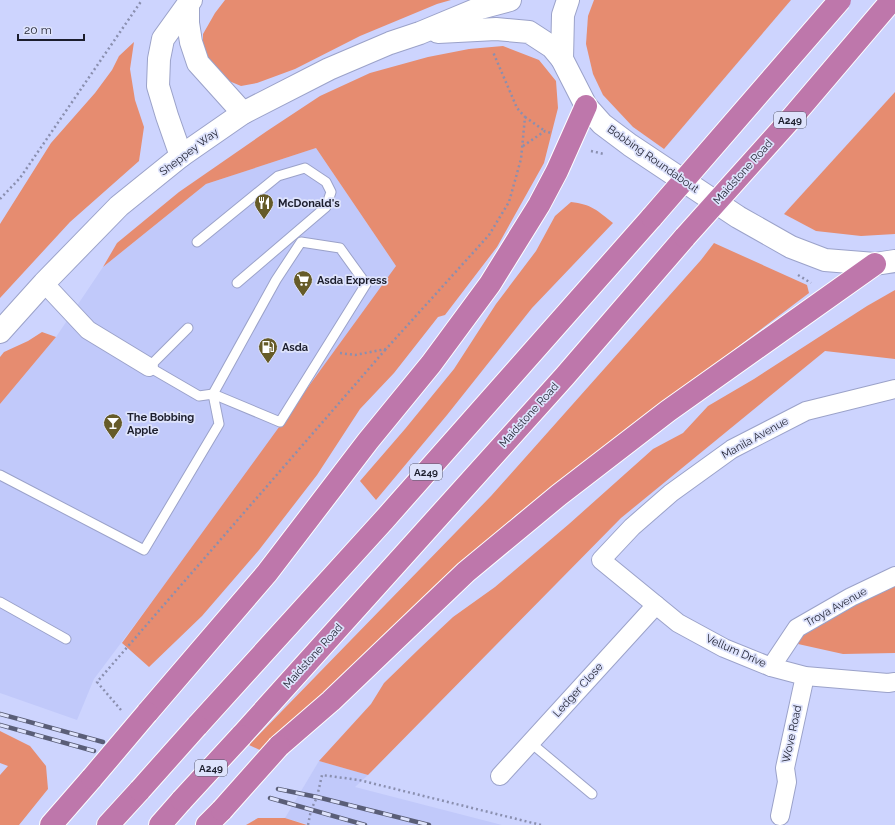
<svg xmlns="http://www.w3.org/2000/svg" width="895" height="825" font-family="Raleway,sans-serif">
<rect width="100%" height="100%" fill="#cdd4fe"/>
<g fill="#c1c9fa">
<polygon points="316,148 396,266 359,325 94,679 77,720 0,693 0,404 56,337 103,267 206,184"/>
<polygon points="319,761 368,775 355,787 502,825 310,825 285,818"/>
</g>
<g fill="#e68c70">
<polygon points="225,0 451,0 437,4 360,36 295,69 257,83 241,86 229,81 215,68 203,52 203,34 215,13"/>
<polygon points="594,0 791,0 664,149 633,127 603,95 593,74 586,44 588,16"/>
<polygon points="134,42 130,69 135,100 144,127 139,161 70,222 0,298 0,224 51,143 95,93 112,70 119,56"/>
<polygon points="503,46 539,60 556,81 558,108 544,163 497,247 445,315 438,317 394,373 360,409 317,475 259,550 202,616 149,667 122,643 396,266 316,148 206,184 103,267 117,243 179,192 267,131 320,96 370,73 428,57 469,49"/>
<polygon points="895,92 895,234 861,236 816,231 784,214"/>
<path d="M571 202C591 204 598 211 613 223L532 308 447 415 376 500 360 481 405 429 454 369 496 304 536 251 555 216Z"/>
<polygon points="714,243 807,285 809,293 516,515 262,751 249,745 491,496 701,260"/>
<polygon points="895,290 895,359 825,351 621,518 368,775 319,761 371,704 384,683 419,649 453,617 495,587 569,524 653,449 683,433 708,406 754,379 867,306"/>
<polygon points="42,332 56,337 0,404 0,357 4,352 28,341"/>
<polygon points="895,581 895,653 843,654 798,644 804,629"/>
<polygon points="0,731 30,746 46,766 48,789 19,825 0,825 0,775 8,766 0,763"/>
<polygon points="258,818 285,818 307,825 246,825"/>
</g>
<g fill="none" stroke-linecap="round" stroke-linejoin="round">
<g stroke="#9ba2c9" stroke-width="11">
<g id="lane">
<polyline points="197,242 278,176 305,168 326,182 331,192 326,207 237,283"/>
<polygon points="301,242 340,248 366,284 280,422 213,394 276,280"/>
<polyline points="0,475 144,550 219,424 213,394 199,396 149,367 188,328"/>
<polyline points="0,602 66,639"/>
<polyline points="531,743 592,794"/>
</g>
</g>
<g stroke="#9ba2c9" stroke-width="20">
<g id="street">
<polyline points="44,283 88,330 149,367"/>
<polyline points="895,389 806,411 732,449 671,493 632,527 601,560 678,623 724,648 771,667 805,676 888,683 895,682"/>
<polyline points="771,667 797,628 851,597 895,576"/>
<polyline points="500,776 656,605"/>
<polyline points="780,816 787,782 785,768 805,676"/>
</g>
</g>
<g stroke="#9ba2c9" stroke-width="24">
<g id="secondary">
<polyline points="568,0 563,15 562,59 586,106 602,124 630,145 738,217 791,247 825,260 875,264 895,261"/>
<polyline points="188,5 188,23 191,42 198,63 243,113"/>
<polyline points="438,32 496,29 529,32 552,47 562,59"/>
<polyline points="181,156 167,116 158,86 159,59 163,39 191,0"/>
<polyline points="0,332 44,283 119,206 181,156 243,113 329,69 390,43 420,33 480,8 510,0"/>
</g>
</g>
<g stroke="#fff" stroke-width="24">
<g id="highway">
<polyline points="147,713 267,573 368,441 431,364 490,284 539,205 557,171 586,106"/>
<polyline points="197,726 384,520 652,217"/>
<polyline points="241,736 565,376 685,237"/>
<polyline points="279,746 331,701 466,572 559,495 668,411 875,264"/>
<polyline points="51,825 92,778"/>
<polyline points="108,825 140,790"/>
<polyline points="160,825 182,800"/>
<polyline points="207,825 222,810"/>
</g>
</g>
<g stroke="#8a8faf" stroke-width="2.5" stroke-dasharray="2 3" stroke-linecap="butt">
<polyline points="525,117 545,131"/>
<polyline points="523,146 545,131 551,133"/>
<polyline points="591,151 604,154"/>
<polyline points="0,199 20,178 142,0"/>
<polyline points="798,275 811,283"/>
<polyline points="340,353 355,355 386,349 489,235 509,202 521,159 525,117 517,108 493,52"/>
<polyline points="121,710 97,682 386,349"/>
<polyline points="308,825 311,810 317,797 322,775 359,780 541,825"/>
</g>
<use href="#lane" stroke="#fff" stroke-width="9"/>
<use href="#street" stroke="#fff" stroke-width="18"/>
<use href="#secondary" stroke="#fff" stroke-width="22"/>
<use href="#highway" stroke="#be77ab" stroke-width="22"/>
<g stroke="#5a5e77" stroke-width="4.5">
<g id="rail">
<polyline points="0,714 103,742"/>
<polyline points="0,725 94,751"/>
<polyline points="278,789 317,797 429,825"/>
<polyline points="270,798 365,825"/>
</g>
</g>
<use href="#rail" stroke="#dee3fc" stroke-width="3" stroke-dasharray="9" stroke-linecap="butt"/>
<g stroke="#fff" stroke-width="24" stroke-linecap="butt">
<g id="highway-bridge">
<polyline points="652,217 840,0"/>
<polyline points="685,237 789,121 892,0"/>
<polyline points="92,778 147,713"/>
<polyline points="140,790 197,726"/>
<polyline points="182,800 241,736"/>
<polyline points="222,810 279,746"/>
</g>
</g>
<use href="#highway-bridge" stroke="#be77ab" stroke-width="22"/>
</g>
<defs>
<g id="restaurant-pin" transform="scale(1)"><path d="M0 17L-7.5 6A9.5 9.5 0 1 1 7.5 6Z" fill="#665b28" stroke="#dee3fc"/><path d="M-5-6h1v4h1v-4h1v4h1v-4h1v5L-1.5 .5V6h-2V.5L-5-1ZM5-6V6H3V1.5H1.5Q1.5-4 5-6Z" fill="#fff"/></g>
<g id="supermarket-pin" transform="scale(1)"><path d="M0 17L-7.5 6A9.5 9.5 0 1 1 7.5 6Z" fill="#665b28" stroke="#dee3fc"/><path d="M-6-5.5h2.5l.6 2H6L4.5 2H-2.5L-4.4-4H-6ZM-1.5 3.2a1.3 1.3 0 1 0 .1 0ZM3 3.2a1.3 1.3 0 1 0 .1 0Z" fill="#fff"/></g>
<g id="fuel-pin" transform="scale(1)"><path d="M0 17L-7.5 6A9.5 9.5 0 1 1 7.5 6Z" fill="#665b28" stroke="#dee3fc"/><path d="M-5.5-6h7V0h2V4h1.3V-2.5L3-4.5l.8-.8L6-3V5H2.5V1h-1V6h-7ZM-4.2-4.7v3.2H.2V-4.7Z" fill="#fff"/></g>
<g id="bar-pin" transform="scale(1)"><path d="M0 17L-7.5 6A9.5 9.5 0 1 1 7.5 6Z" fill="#665b28" stroke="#dee3fc"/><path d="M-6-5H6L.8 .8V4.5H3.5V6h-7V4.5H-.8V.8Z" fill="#fff"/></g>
</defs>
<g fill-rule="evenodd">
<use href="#restaurant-pin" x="264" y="203"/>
<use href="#supermarket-pin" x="303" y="280"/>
<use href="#fuel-pin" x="268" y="347"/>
<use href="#bar-pin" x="113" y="423"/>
</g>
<g text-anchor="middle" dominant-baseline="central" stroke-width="3.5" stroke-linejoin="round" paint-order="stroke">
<g fill="#dee3fc" stroke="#56596b" stroke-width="1">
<rect x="774" y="112" width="32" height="16" rx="3"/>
<rect x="410" y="464" width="32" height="16" rx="3"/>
<rect x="195" y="760" width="32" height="16" rx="3"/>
</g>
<g font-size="10" font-weight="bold" fill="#1c1e2d">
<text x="790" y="120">A249</text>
<text x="426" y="472">A249</text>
<text x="211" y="768">A249</text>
</g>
<g font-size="11" fill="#1c1e2d" stroke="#dee3fc">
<text transform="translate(189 152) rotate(-37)">Sheppey Way</text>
<text transform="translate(653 159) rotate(35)">Bobbing Roundabout</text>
<text transform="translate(743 172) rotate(-48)">Maidstone Road</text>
<text transform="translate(529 415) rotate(-48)">Maidstone Road</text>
<text transform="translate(755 438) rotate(-29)">Manila Avenue</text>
<text transform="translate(836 607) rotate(-29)">Troya Avenue</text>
<text transform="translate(736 651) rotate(24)">Vellum Drive</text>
<text transform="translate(313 656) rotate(-48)">Maidstone Road</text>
<text transform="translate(578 690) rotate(-48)">Ledger Close</text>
<text transform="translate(792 734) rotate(-78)">Wove Road</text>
</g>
<g font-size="11" font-weight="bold" fill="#1c1e2d" stroke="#dee3fc" text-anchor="start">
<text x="278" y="203">McDonald's</text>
<text x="317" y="280">Asda Express</text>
<text x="282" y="347">Asda</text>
<text x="127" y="417">The Bobbing<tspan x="127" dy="13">Apple</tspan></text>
</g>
</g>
<path d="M18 34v6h66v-6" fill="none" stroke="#1c1e2d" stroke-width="2"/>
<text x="24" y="34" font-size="12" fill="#1c1e2d" stroke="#dee3fc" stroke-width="3" paint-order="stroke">20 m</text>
</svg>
